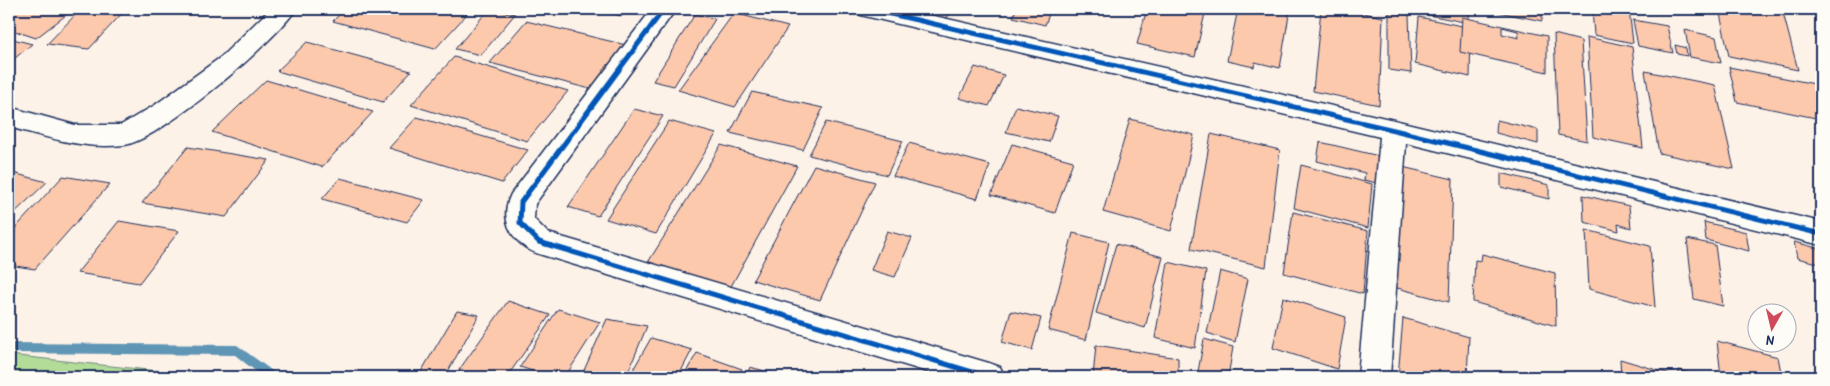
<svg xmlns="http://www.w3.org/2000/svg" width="1830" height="386" font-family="'Patrick Hand',sans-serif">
<rect width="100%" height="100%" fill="#fdf2e8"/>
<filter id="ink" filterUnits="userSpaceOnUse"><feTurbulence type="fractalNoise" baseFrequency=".02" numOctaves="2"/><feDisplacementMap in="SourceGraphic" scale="10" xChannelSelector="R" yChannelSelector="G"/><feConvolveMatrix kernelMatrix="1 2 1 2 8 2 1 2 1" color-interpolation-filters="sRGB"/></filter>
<g filter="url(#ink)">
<polygon fill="#b4dc99" stroke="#68867c" points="9,355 213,377 9,377"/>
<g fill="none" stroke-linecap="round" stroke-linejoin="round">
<polygon fill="#6196b5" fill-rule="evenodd" points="9,343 237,345 275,373 277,377 263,377 235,355 9,353"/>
</g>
<g fill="#fdc9ad" stroke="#1b2f5e" fill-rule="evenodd">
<polygon points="9,9 74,9 36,38 9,29"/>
<polygon points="81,9 126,9 89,49 47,44"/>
<polygon points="345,9 446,9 467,14 435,49 333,21"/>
<polygon points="489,9 515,14 481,55 455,49"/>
<polygon points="592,9 627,9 622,16"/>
<polygon points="932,9 952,9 946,20 928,16"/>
<polygon points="1016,9 1051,9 1045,25 1013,17"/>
<polygon points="1147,9 1206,9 1195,57 1137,44"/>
<polygon points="1238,9 1290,9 1280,68 1255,62 1254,67 1227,61"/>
<polygon points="1321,9 1342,9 1383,17 1379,105 1313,91"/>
<polygon points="1398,9 1469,9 1469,23"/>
<polygon points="1484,9 1542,9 1542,21"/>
<polygon points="1592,9 1629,9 1633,43 1594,35"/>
<polygon points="1719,9 1782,9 1798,70 1729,56"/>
<polygon points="1389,12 1409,15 1411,73 1389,70"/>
<polygon points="734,13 788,27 735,107 678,90"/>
<polygon points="695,14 715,19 674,86 653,81"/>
<polygon points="1419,17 1471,28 1470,77 1415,64"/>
<path d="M1462 17 1547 36V72L1460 52ZM1502 27 1518 31 1519 38 1502 34Z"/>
<polygon points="1633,20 1667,26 1673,53 1638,46"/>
<polygon points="526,21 626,45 594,90 490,63"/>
<polygon points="1685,30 1716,37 1721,63 1690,57"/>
<polygon points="1554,34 1581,41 1587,141 1558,135"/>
<polygon points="1587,37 1632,47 1643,148 1593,137"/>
<polygon points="9,38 32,44 9,63"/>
<polygon points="307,42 411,71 383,102 277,71"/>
<polygon points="1675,45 1686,48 1687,56 1677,54"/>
<polygon points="454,57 568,91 527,141 411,105"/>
<polygon points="975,67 1004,75 989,106 959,98"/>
<polygon points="1729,67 1815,84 1821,104 1821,119 1737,102"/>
<polygon points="1645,71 1715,85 1734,169 1659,153"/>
<polygon points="266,80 373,112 322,167 212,132"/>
<polygon points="752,92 823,108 803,150 730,133"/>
<polygon points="1016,106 1058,116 1049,142 1006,132"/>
<polygon points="634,109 663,116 598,216 568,207"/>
<polygon points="417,117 528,150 502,183 389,148"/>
<polygon points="1130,119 1194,135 1171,231 1103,212"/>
<polygon points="1497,120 1538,130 1538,144 1496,133"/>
<polygon points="669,121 716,134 656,234 606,219"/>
<polygon points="826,122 903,141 887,175 809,155"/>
<polygon points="1211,134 1280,150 1266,267 1191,249"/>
<polygon points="1320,142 1383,157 1381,184 1364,180 1365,173 1317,161"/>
<polygon points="909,143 990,165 977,199 893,176"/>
<polygon points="1012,144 1073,161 1055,213 991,195"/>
<polygon points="721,145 797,166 729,290 647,264"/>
<polygon points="188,147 269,160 226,217 142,203"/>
<polygon points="814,165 875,182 820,300 753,280"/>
<polygon points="1301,165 1372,184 1368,228 1294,208"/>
<polygon points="1398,166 1453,179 1449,302 1390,286"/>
<polygon points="9,172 47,182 9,218"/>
<polygon points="1501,173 1549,185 1549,199 1501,187"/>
<polygon points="63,176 110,184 35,269 9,265 9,235"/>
<polygon points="340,178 424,200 407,222 322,199"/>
<polygon points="1583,195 1629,206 1631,228 1618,224 1619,231 1584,222"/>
<polygon points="1293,212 1368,231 1363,294 1284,273"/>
<polygon points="119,221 179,231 139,283 77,273"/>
<polygon points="1704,222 1746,232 1749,251 1706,240"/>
<polygon points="1586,230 1650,246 1655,307 1589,289"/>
<polygon points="887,231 912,238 895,277 871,270"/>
<polygon points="1073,233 1109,242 1086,340 1048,330"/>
<polygon points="1687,239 1715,245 1723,306 1694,299"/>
<polygon points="1794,242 1821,249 1821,264 1797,258"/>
<polygon points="1116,244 1163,257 1145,328 1096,313"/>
<polygon points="1482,254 1555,273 1556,326 1473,302 1475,260 1481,261"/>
<polygon points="1168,262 1206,271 1195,348 1155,338"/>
<polygon points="1220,271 1248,279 1235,342 1207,333"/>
<polygon points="1283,297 1346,317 1337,369 1273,348"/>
<polygon points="508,301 550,315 507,377 454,377"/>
<polygon points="558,309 600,322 565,377 551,377 520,367"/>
<polygon points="457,311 479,315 445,377 418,377"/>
<polygon points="1011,311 1041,318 1032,350 1002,342"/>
<polygon points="1403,318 1469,337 1467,377 1398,377"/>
<polygon points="607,319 647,326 626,377 581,377"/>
<polygon points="651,338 692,350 678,377 629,377"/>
<polygon points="1204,339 1233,347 1228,377 1197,377"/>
<polygon points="1717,341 1778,357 1782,377 1721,376"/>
<polygon points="1096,345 1178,358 1178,377 1093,377"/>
<polygon points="697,353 742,369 738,377 683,377"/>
<polygon points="1620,359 1670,374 1671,377 1621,377"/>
<polygon points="750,367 787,377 746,377"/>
<polygon points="1460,370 1486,377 1460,377"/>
<polygon points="1679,370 1705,377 1679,377"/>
</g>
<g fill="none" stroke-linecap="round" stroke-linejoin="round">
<g stroke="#1b2f5e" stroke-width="3">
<g id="minor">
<path d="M270 9H296C277 40 159 141 124 145 84 150 47 137 9 127V107L75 125H121L155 105 221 57Z"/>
<path d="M652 9H676L535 204 534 219 548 233 989 363 1000 367 1005 377H944L539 254C513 245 498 220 511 194Z"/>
<polygon points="857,9 903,9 1394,120 1821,222 1821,245 1406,143 1390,377 1358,377 1380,137 869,17 861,15"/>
</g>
</g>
<use href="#minor" fill="#fdfcf7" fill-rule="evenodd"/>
<g stroke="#fdfcf7" stroke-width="8">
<g id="cycleway">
<polyline points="664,9 521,202 520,223 539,242 989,377"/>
<polyline points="869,9 1394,130 1821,234"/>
</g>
</g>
<use href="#cycleway" stroke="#0057b8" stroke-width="5"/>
</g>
</g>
<rect width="1830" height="386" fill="none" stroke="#fdfcf7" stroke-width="30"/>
<rect x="15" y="15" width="1800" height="356" fill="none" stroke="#1b2f5e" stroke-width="2" filter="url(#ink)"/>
<g transform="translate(1772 328) rotate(188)"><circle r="24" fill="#fdfcf7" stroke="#a3aaba"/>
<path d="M0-4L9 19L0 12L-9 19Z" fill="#d1495b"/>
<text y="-8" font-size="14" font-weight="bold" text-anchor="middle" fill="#1b2f5e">N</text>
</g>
</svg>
